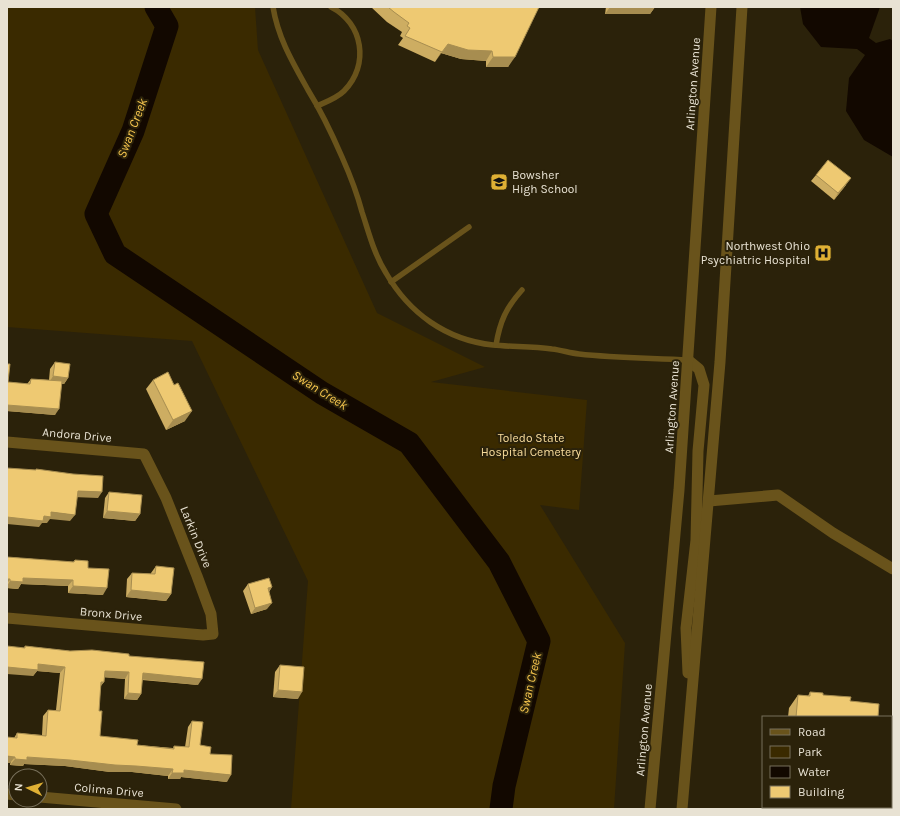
<svg xmlns="http://www.w3.org/2000/svg" width="900" height="816" font-family="Karla,sans-serif">
<rect width="100%" height="100%" fill="#2b220a"/>
<polygon fill="#3a2a00" points="7,7 255,7 258,50 377,313 485,367 431,382 587,400 579,510 540,505 625,643 614,809 291,809 308,581 192,341 7,327"/>
<polygon fill="#120800" points="800,7 880,7 869,38 876,43 890,39 893,41 893,157 864,140 846,111 849,78 865,55 857,49 821,47 803,24"/>
<g fill="none" stroke-linecap="round" stroke-linejoin="round">
<polyline stroke="#120800" stroke-width="23" points="156,7 167,26 133,131 96,214 115,254 322,393 409,443 499,562 539,641 504,786 501,809"/>
<g stroke="#69531b" stroke-width="5.5">
<path d="M273 7C278 38 293 63 308 90 321 111 332 134 342 157 350 175 357 193 362 212 369 233 374 254 386 273 409 313 446 340 493 345 512 347 532 346 552 349 561 350 570 353 579 354 615 358 652 358 688 360"/>
<path d="M317 106C326 102 337 98 344 91 370 65 363 23 331 7"/>
<polyline points="391,282 469,227"/>
<path d="M496 345C500 321 506 308 522 290"/>
<polyline points="891,787 893,768"/>
<polyline points="889,809 889,807"/>
</g>
<g stroke="#69531b" stroke-width="11">
<polyline points="7,442 144,454 166,498 197,576 211,614 213,634 203,635 7,618"/>
<polyline points="709,501 778,495 833,533 893,569"/>
<polyline points="7,794 16,795"/>
<polyline points="40,797 176,809"/>
</g>
<g stroke="#69531b" stroke-width="11">
<polyline points="688,673 686,628 696,540 698,451 704,385 699,369 688,360"/>
<polyline points="650,809 679,490 711,7"/>
<polyline points="682,809 720,362 742,7"/>
</g>
</g>
<g fill="#cdad62">
<polygon points="371,7 539,7 508,67 486,67 486,61 461,59 441,53 435,62 398,45 403,38 400,36 402,32 387,22"/>
<polygon points="606,7 655,7 650,14 605,14"/>
<polygon points="816,175 846,185 834,200 811,181"/>
<polygon points="55,362 68,378 64,384 61,384 55,415 7,411 7,364 8,382 27,384 31,379 49,380 50,369"/>
<polygon points="153,380 185,421 166,430 146,389"/>
<polygon points="109,492 140,514 135,521 103,518 105,498"/>
<polygon points="7,557 73,562 75,560 88,568 103,595 68,593 68,586 21,584 18,589 7,588"/>
<polygon points="156,566 171,594 166,601 126,597 127,579 132,573 151,574 151,573"/>
<polygon points="248,584 272,587 269,592 267,609 251,614 243,591"/>
<polygon points="25,646 70,651 129,656 198,685 142,680 141,694 137,700 124,699 125,679 104,677 104,682 100,687 99,711 100,736 137,745 173,748 174,746 185,747 188,727 192,721 200,745 210,754 227,782 181,777 180,779 168,779 168,776 132,772 110,772 65,766 24,764 23,766 10,765 14,738 17,733 42,735 43,716 48,710 56,710 60,673 37,671 33,676 24,648"/>
<polygon points="280,665 298,699 273,697 275,672"/>
<polygon points="810,692 823,695 850,701 878,717 788,717 789,708 798,695 808,696"/>
<polygon points="780,807 885,807 884,809 780,809"/>
</g>
<g fill="#a78d50">
<polygon points="610,7 655,7 650,14 605,14"/>
<polygon points="448,44 492,51 486,61 461,59 441,53 435,62"/>
<polygon points="493,57 515,57 508,67 486,67"/>
<polygon points="851,178 846,185 834,200 838,193"/>
<polygon points="53,376 68,378 64,384 49,383"/>
<polygon points="7,405 59,409 55,415 7,411"/>
<polygon points="192,411 185,421 166,430 173,420"/>
<polygon points="78,491 102,492 98,498 73,497"/>
<polygon points="107,511 140,514 135,521 103,518"/>
<polygon points="51,512 75,515 70,521 50,519 47,523 42,523 39,527 7,524 7,517 44,516"/>
<polygon points="23,578 73,580 68,586 21,584 18,589 7,588 7,586 10,581"/>
<polygon points="7,579 10,579 7,584"/>
<polygon points="73,586 107,588 103,595 68,593"/>
<polygon points="272,587 267,594 268,588"/>
<polygon points="131,590 171,594 166,601 126,597"/>
<polygon points="272,603 267,609 251,614 255,608"/>
<polygon points="38,664 65,667 60,673 37,671 33,676 7,674 7,667"/>
<polygon points="105,671 129,672 125,679 100,677"/>
<polygon points="143,673 202,679 198,685 138,679"/>
<polygon points="101,682 104,682 99,688"/>
<polygon points="278,690 302,692 298,699 273,697"/>
<polygon points="128,693 141,694 137,700 124,699"/>
<polygon points="7,756 15,757 10,763 7,763"/>
<polygon points="27,757 70,760 173,769 168,776 132,772 110,772 65,766 24,764 23,766 10,765 15,759"/>
<polygon points="184,770 231,775 227,782 181,777 180,779 168,779 172,773"/>
</g>
<g fill="#eec972" stroke="#a78d50">
<polygon points="388,7 539,7 515,57 493,57 492,51 468,50 448,44 442,52 405,36 410,28 407,26 409,23 394,12"/>
<polygon points="828,160 851,178 838,193 816,175"/>
<polygon points="55,362 70,364 68,378 53,376"/>
<polygon points="7,364 10,364 8,382 30,384 31,379 62,381 59,409 7,405"/>
<polygon points="168,372 174,385 178,383 192,411 173,420 153,380"/>
<polygon points="7,468 36,470 36,469 73,474 103,476 102,492 78,491 75,515 51,512 51,517 44,516 43,521 7,517"/>
<polygon points="109,492 142,495 140,514 107,511"/>
<polygon points="7,557 74,562 75,560 88,561 88,568 109,569 107,588 73,586 73,580 23,578 23,582 10,581 10,579 7,579"/>
<polygon points="156,566 174,568 171,594 131,590 132,573 155,574"/>
<polygon points="269,578 272,587 268,588 272,603 255,608 248,584"/>
<polygon points="7,646 25,648 25,646 70,651 92,650 129,654 129,656 204,662 202,679 143,673 141,694 128,693 129,672 105,671 104,682 101,682 99,711 102,711 100,736 138,740 137,745 174,749 174,746 189,747 192,721 203,722 200,745 211,747 210,754 232,755 231,775 184,770 184,773 172,773 173,769 136,766 115,765 70,760 27,757 27,760 15,759 15,757 7,756 7,737 17,738 17,733 46,736 48,710 60,711 65,667 38,664 38,670 7,667"/>
<polygon points="280,665 304,667 302,692 278,690"/>
<polygon points="810,692 823,693 823,695 851,697 850,701 879,704 878,717 796,717 798,695 810,696"/>
<polygon points="788,807 885,807 884,809 788,809"/>
</g>
<defs>
<g id="school-square" transform="scale(0.9)"><rect x="-9" y="-9" width="18" height="18" rx="4" fill="#dfb034" stroke="#2b220a"/><path d="M0-5L7-2L0 1L-7-2ZM-4 1L0 2.5L4 1V4Q0 6-4 4Z" fill="#111"/></g>
<g id="hospital-square" transform="scale(0.9)"><rect x="-9" y="-9" width="18" height="18" rx="4" fill="#dfb034" stroke="#2b220a"/><path d="M-5-5h3v3.5h4V-5h3V5h-3V1.5h-4V5h-3Z" fill="#111"/></g>
</defs>
<g fill-rule="evenodd">
<use href="#school-square" x="499" y="182"/>
<use href="#hospital-square" x="823" y="253"/>
</g>
<g text-anchor="middle" dominant-baseline="central" stroke-width="4" stroke-linejoin="round" paint-order="stroke">
<g font-size="12" fill="#e8e2d3" stroke="#2b220a">
<text transform="translate(693 84) rotate(-86)">Arlington Avenue</text>
<text transform="translate(672 407) rotate(-86)">Arlington Avenue</text>
<text transform="translate(77 435) rotate(5)">Andora Drive</text>
<text transform="translate(196 537) rotate(68)">Larkin Drive</text>
<text transform="translate(111 614) rotate(5)">Bronx Drive</text>
<text transform="translate(644 730) rotate(-85)">Arlington Avenue</text>
<text transform="translate(109 790) rotate(5)">Colima Drive</text>
</g>
<g font-size="12" fill="#e8e2d3" stroke="#2b220a" text-anchor="start">
<text x="512" y="175">Bowsher<tspan x="512" dy="14">High School</tspan></text>
<text x="810" y="246" text-anchor="end">Northwest Ohio<tspan x="810" dy="14">Psychiatric Hospital</tspan></text>
</g>
<g font-size="12" fill="#f8dc9c" stroke="#2b220a">
<text x="531" y="438">Toledo State<tspan x="531" dy="14">Hospital Cemetery</tspan></text>
</g>
<g font-size="13" font-style="italic" fill="#f5c54e" stroke="#2b220a">
<text transform="translate(132 128) rotate(-69)">Swan Creek</text>
<text transform="translate(320 390) rotate(32)">Swan Creek</text>
<text transform="translate(530 683) rotate(-77)">Swan Creek</text>
</g>
</g>
<rect width="900" height="816" fill="none" stroke="#e8e2d3" stroke-width="16"/>
<rect x="762" y="716" width="130" height="92" fill="#2b220a" stroke="#776f5a"/>
<rect x="770" y="729" width="20" height="6" fill="#69531b" stroke="#776f5a"/>
<text x="798" y="736" font-size="12" fill="#e8e2d3">Road</text>
<rect x="770" y="746" width="20" height="12" fill="#3a2a00" stroke="#776f5a"/>
<text x="798" y="756" font-size="12" fill="#e8e2d3">Park</text>
<rect x="770" y="766" width="20" height="12" fill="#120800" stroke="#776f5a"/>
<text x="798" y="776" font-size="12" fill="#e8e2d3">Water</text>
<rect x="770" y="786" width="20" height="12" fill="#eec972" stroke="#776f5a"/>
<text x="798" y="796" font-size="12" fill="#e8e2d3">Building</text>
<g transform="translate(28 788) rotate(275)"><circle r="19" fill="#2b220a" stroke="#776f5a"/>
<path d="M0-3L7 15L0 10L-7 15Z" fill="#dfb034"/>
<text y="-6" font-size="11" font-weight="bold" text-anchor="middle" fill="#e8e2d3">N</text>
</g>
</svg>
